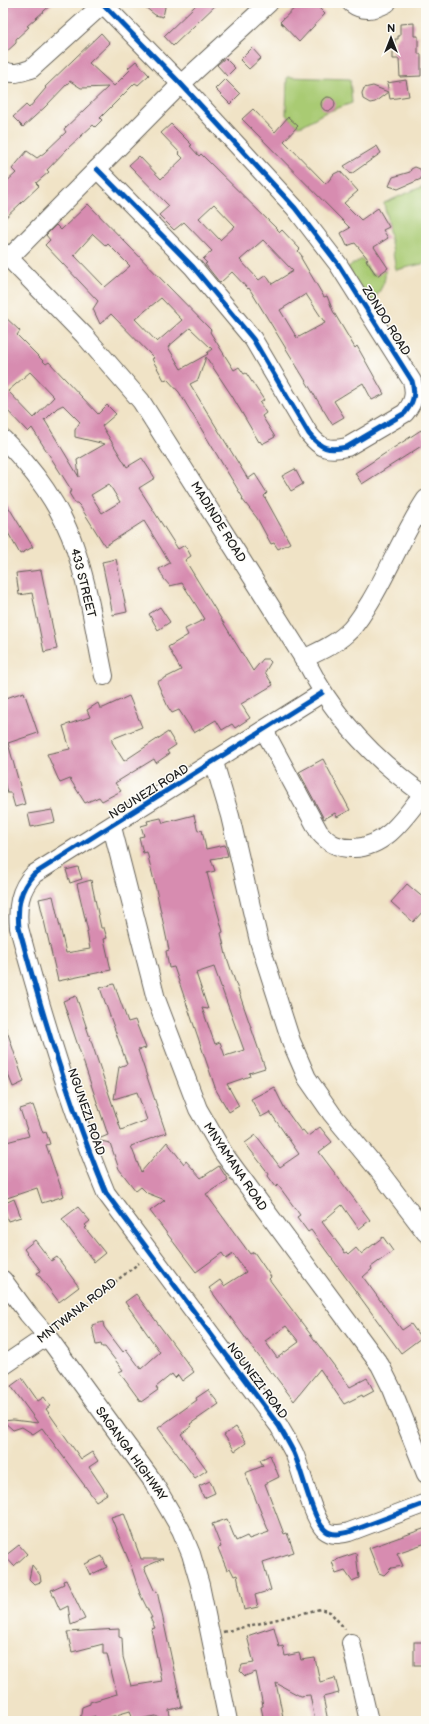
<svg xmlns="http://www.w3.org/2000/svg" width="429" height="1724" font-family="'Balsamiq Sans',sans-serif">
<rect width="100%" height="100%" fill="#fdfcf7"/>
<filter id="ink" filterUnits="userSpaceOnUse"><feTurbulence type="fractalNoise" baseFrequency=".025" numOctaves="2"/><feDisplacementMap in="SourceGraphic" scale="8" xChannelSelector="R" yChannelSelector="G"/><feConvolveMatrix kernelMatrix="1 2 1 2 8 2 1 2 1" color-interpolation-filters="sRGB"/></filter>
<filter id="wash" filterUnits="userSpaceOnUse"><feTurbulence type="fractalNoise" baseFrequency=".012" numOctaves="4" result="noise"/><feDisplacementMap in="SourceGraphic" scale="16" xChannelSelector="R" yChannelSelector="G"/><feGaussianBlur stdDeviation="0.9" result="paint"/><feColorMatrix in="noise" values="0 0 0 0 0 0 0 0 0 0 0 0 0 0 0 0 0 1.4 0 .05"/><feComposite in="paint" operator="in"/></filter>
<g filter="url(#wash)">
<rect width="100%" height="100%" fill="#f0e3c6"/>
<g fill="#a9cb73" stroke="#627448">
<polygon points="287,77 350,79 352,103 324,113 303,125 298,126 286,115"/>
<polygon points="426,185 426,263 396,270 384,203"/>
<path d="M362 259 372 275 385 270C387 282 379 292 373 301L366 302 348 267Z"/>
</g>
<g id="blocks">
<g fill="#d78cb0" fill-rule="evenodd">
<polygon points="3,3 53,3 27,26 29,27 16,39 16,43 3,55"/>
<polygon points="140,3 162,3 165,7 163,17 155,15"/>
<polygon points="198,3 218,3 173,46 164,36"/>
<polygon points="300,3 314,3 325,14 299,42 280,22"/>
<polygon points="414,23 414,36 418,36 418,54 421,54 421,76 400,77 399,59 393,59 393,47 395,47 395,39 398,39 398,36 400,36 400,24"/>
<polygon points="101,33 110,43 89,63 114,86 130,70 128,68 136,61 149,75 138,85 135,83 100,118 102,120 95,127 93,125 68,148 47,170 49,172 36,183 39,186 3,220 3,185 16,173 12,169 27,151 37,158 44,153 66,132 64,129 108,87 81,88 70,81 45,107 23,127 13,117 26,105 29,108 46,88 45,87"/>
<polygon points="252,48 261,58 249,69 240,60"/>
<polygon points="225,58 235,68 227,76 217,65"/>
<polygon points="225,79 240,94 230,104 215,89"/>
<polygon points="406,80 409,96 390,99 387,83"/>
<polygon points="373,86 388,92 375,102 370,103 363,99 362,93 364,88"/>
<circle cx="328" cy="104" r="7"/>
<polygon points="253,109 275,132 288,117 298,126 284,141 326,184 334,174 340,171 358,191 344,203 361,220 378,208 389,227 383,230 388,238 374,247 388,268 377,276 366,260 368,259 355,243 347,246 341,233 350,228 242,119"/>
<path d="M171 124 192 145 190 146 199 156 201 154 280 232 282 230 300 249 298 251 302 256 301 258 324 297 327 296 333 311 355 348 357 346 384 394 372 400 363 383 334 401 344 417 332 424 249 288 248 289 232 272 220 283 205 264 207 263 203 259 212 251 184 222 174 230 159 215 169 206 129 165 139 156 161 179 183 158 179 154 180 153 161 133ZM214 204 235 226 220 240 199 218ZM263 240 293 271 272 284 266 275 259 280 240 260ZM306 294 325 323 297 338 280 310Z"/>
<polygon points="377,146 381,153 351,174 344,166"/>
<polygon points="415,167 420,169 422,174 421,179 398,189 389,186 393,177 410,172 411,169"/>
<path d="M88 204 211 330 210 332 234 370 239 367 244 374 246 373 264 400 260 403 266 413 262 416 275 437 262 444 260 441 259 442 232 396 206 357 198 380 190 384 248 479 255 474 267 493 264 496 290 543 278 549 274 543 271 544 257 518 242 499 243 498 179 392 167 379 164 380 152 359 154 358 111 314 100 324 93 309 98 301 45 245 50 240 46 235 56 225 61 230ZM93 234 106 246 108 244 130 266 105 287 74 255ZM161 298 182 320 157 342 135 319ZM190 328 212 349 207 353 208 354 181 369 168 347Z"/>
<path d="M3 315 20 331 17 335 46 364 49 362 98 414 107 405 116 414 102 426 127 467 142 458 155 478 139 488 178 549 185 545 191 556 185 560 253 671 263 659H268L271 662 265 672 273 685 241 704 250 718 235 728 232 724 222 730 216 720 194 733 179 710 172 713 168 707 157 682 181 670 168 647 188 635 185 629 205 619 182 583 170 586 164 579 159 569 170 563 144 521 105 546 80 506 77 503H75L69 493 72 491 32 428 28 432 3 406ZM30 372 54 397 34 418 8 391ZM63 405 80 422 75 430V437L105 444 77 460 79 477 44 419 45 420 57 408ZM109 484 120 502 102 513 91 495Z"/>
<polygon points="421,430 426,439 426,443 362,484 355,473"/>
<polygon points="295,469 303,484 291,491 282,476"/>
<polygon points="3,498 33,547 20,554 3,524"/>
<polygon points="116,559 127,612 113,615 102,562"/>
<polygon points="41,570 57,649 44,652 32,593 19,595 16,573"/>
<polygon points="160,607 170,622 158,630 149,614"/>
<polygon points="24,692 38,733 8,743 25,804 15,807 11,793 7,793 3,777 3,699"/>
<polygon points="129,696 142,727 112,739 112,742 124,761 168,732 176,745 167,751 169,754 156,763 154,759 115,783 121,791 102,801 99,797 85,803 70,779 60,783 47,754 70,749 63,726 90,717 87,710 98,703 100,708 103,708"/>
<polygon points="323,759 350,810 337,817 335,813 324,819 299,772"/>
<polygon points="52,810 55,822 31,827 28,814"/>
<path d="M194 815 198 831 202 830 206 849 225 845 228 856 211 859 215 871 207 873 223 932 221 933 226 955 265 1068 249 1073 250 1076 227 1084 239 1106 229 1112 216 1090 174 967 169 968 166 951 169 950 156 889 147 852 143 853 139 837 144 836 141 826 148 824 147 821 161 818 163 823ZM214 967 244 1050 225 1056 220 1042 215 1044 212 1036 202 1008 208 1009 196 973Z"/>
<polygon points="78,867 82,879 70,883 66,870"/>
<polygon points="91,880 101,928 104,928 107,938 104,939 111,970 58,981 39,899 53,896 66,953 90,949 87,932 88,931 77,884"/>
<polygon points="407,884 426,900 426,908 413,922 391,902"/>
<path d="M114 984 128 1022 135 1020 146 1048 138 1050 166 1133 131 1146 141 1172 167 1142 184 1164 186 1161 201 1178 219 1166 228 1180 206 1194 250 1254 254 1252 271 1277 269 1279 350 1387 367 1378 374 1391 363 1397 362 1395 344 1404 320 1369 294 1401 272 1372 271 1373 209 1288 220 1280 224 1286 246 1272 233 1254 226 1259 222 1253 196 1272 150 1211 165 1200 147 1193 141 1187 136 1191 119 1169 110 1143 96 1140 108 1135 63 1001 76 996 121 1130 147 1120 137 1092 114 1099 119 1067 127 1064 100 988ZM286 1326 299 1342 277 1358 265 1341Z"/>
<polygon points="5,1025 24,1082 13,1087 7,1072 3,1073 3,1026"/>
<polygon points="274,1087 285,1109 301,1131 303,1130 308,1136 320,1127 332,1142 319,1152 370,1220 359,1229 342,1205 322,1222 345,1253 347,1252 349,1254 356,1248 361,1254 383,1237 393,1251 371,1267 372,1269 363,1277 402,1330 411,1324 421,1338 401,1353 311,1230 308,1232 297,1217 300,1215 278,1185 276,1187 268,1176 269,1174 245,1143 256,1135 280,1167 299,1154 270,1112 261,1117 251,1099"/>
<polygon points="33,1105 43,1133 46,1132 50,1144 46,1145 64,1196 42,1203 37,1188 7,1198 3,1186 3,1143 29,1136 20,1109"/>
<polygon points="14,1199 21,1217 8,1221 3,1209 3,1204"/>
<polygon points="78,1207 90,1221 85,1225 87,1227 85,1228 105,1253 94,1262 62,1219"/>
<polygon points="35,1240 51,1261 57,1257 79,1287 59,1302 37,1273 41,1271 24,1249"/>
<polygon points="136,1294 194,1372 182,1381 178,1375 175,1378 172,1374 156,1387 158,1390 141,1402 119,1372 123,1370 105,1347 102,1347 101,1344 96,1345 92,1325 103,1322 104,1327 123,1352 126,1349 141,1369 160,1352 125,1302"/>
<polygon points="22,1378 38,1401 44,1397 50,1406 46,1409 81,1459 92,1452 98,1461 89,1467 107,1494 96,1501 42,1428 33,1434 22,1427 13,1430 3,1421 13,1420 38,1423 11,1386"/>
<polygon points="208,1390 219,1404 190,1424 192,1426 181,1434 207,1470 195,1478 158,1428 197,1400 196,1398"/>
<polygon points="236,1427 246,1443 235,1451 224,1435"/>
<polygon points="270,1455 279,1477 265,1484 284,1534 287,1533 294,1552 263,1562 271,1590 255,1595 258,1607 244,1610 237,1575 234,1576 230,1568 227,1570 218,1548 221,1547 212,1524 227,1519 236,1541 247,1536 249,1539 269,1532 245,1473 263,1466 260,1460"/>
<polygon points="210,1481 215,1493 204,1498 199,1486"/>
<polygon points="124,1513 141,1559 163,1559 144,1567 155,1592 157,1591 182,1707 169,1710 171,1721 164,1721 156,1716 134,1720 130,1711 96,1721 95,1716 80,1720 82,1707 90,1704 90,1702 117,1694 107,1654 103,1654 103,1644 72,1652 67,1632 119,1629 119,1637 122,1638 123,1657 131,1686 162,1681 151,1629 155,1628 150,1618 152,1618 140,1594 131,1566 111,1517"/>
<polygon points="426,1528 426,1543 397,1553 403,1566 391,1568 384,1575 379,1573 369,1548"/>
<polygon points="19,1545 27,1554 14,1566 5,1556"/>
<polygon points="356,1553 359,1578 352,1581 345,1571 336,1574 332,1561"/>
<polygon points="102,1556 107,1567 90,1575 85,1564"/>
<polygon points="32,1565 40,1575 41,1582 34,1584 29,1579"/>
<polygon points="66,1580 85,1619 71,1625 68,1606 60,1610 51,1590 64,1584 63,1581"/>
<polygon points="274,1627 279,1647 283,1646 285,1656 299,1653 301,1660 315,1658 320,1682 335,1678 339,1693 323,1697 328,1721 315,1721 310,1695 300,1696 276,1683 283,1717 264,1721 261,1707 263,1706 256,1672 245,1676 240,1671 242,1665 254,1663 247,1636"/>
<rect x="414" y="1642" width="11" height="23"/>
</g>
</g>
</g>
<g filter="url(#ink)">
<use href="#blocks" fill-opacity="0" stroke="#666258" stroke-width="1"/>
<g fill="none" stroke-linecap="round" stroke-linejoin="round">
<g stroke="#666258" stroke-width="20">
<g id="minor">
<path d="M351 3C363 12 374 10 387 3"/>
<path d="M3 70C13 76 20 72 31 69L104 3"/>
<path d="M97 169 193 267 253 339 309 434C321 449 328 451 347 447L405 413C413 403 416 395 412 381L338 264 295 208 181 84 103 4"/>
<path d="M3 252 84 335 141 401 309 667C336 720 377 762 426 796"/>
<polyline points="9,258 181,84 269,3"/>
<path d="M3 439C33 468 62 508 75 548 89 589 95 633 104 676"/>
<path d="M303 659C318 652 334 645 346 634 356 626 363 613 370 602 390 569 404 532 426 499"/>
<path d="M322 693 34 874C19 890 17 907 19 928 43 1017 70 1107 106 1193L279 1426C284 1435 289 1443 294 1453 302 1471 312 1518 325 1530 332 1536 340 1534 349 1532L426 1503"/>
<path d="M264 730 319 832C328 843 338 849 354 848 386 847 405 817 423 794"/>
<polyline points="214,762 230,816 259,941 291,1041 307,1078 332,1114 379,1171 426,1233"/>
<polyline points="112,827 156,999 198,1109 224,1154 380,1365 392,1389 426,1474"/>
<polyline points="3,1280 28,1314 47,1336 152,1480 181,1530 191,1554 200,1585 228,1721"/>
<polyline points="3,1366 47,1336"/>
<polyline points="351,1643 369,1721"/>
</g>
</g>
<g stroke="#666258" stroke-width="2.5" stroke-dasharray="3 3" stroke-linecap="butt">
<polyline points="58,1327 139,1263"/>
<polyline points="223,1632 320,1609 330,1612 345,1629"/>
</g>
<use href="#minor" stroke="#fff" stroke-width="18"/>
<g stroke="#fdfcf7" stroke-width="8">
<g id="cycleway">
<path d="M97 169 193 267 253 339 309 434C321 449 328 451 347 447L405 413C413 403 416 395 412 381L338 264 295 208 181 84 103 4"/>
<path d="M322 693 34 874C19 890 17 907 19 928 43 1017 70 1107 106 1193L279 1426C284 1435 289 1443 294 1453 302 1471 312 1518 325 1530 332 1536 340 1534 349 1532L426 1503"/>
</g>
</g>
<use href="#cycleway" stroke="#0057b8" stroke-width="5"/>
</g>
</g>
<g text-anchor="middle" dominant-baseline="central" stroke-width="3" stroke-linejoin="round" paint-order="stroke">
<g font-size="12" fill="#1c1c1c" stroke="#fdfcf7">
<text transform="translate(386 321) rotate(58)">ZONDO ROAD</text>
<text transform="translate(218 522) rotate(58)">MADINDE ROAD</text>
<text transform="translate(83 583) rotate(76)">433 STREET</text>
<text transform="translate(149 792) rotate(-32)">NGUNEZI ROAD</text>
<text transform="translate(86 1112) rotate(71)">NGUNEZI ROAD</text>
<text transform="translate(235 1167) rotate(56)">MNYAMANA ROAD</text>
<text transform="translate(77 1311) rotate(-38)">MNTWANA ROAD</text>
<text transform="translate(257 1381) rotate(53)">NGUNEZI ROAD</text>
<text transform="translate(131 1454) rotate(54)">SAGANGA HIGHWAY</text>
</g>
</g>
<rect width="429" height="1724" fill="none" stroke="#fdfcf7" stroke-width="16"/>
<g transform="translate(391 38)" stroke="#fdfcf7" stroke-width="3" paint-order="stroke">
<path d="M0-3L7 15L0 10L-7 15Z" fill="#1c1c1c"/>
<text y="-6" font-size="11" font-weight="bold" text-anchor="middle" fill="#1c1c1c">N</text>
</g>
</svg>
